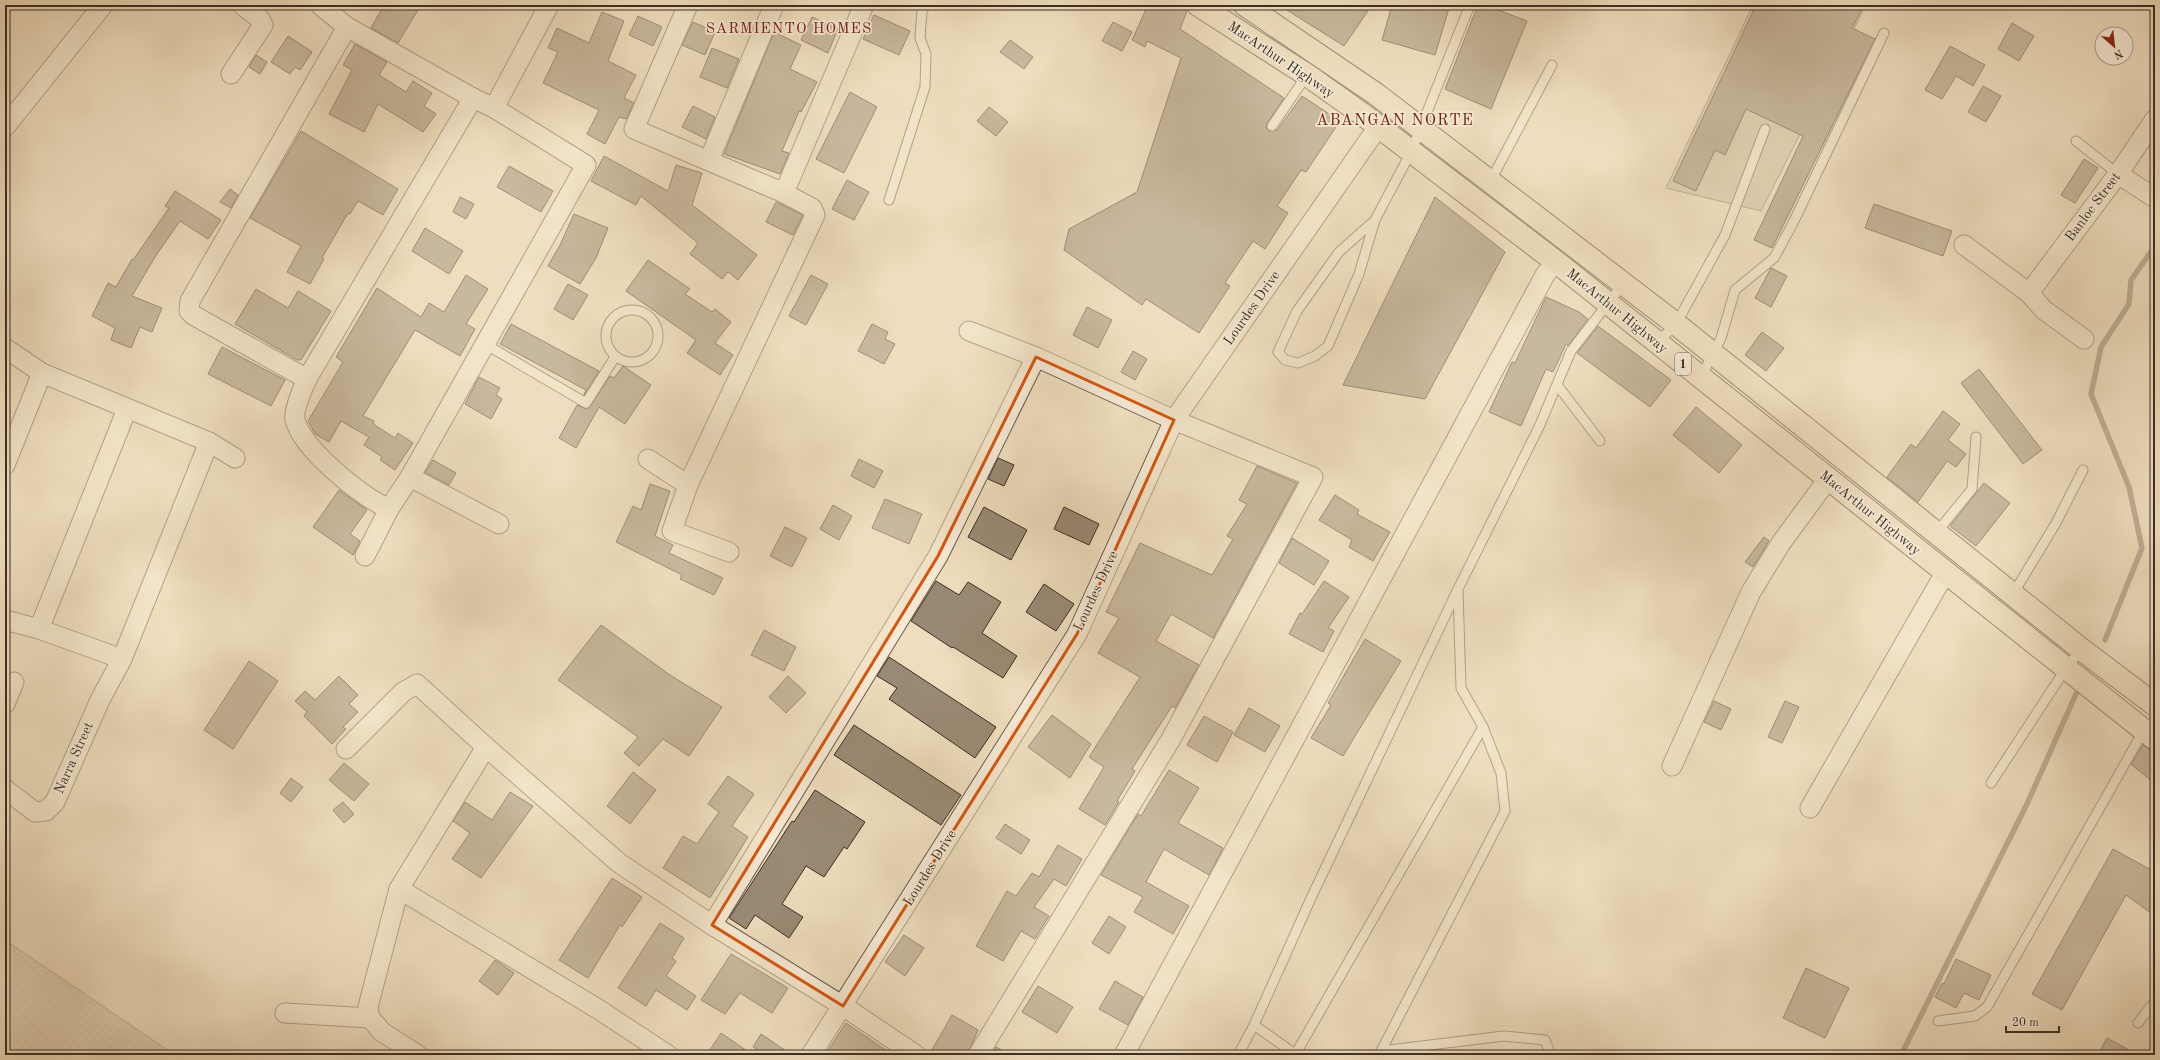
<svg xmlns="http://www.w3.org/2000/svg" width="2160" height="1060" font-family="'Old Standard TT',serif">
<defs>
<pattern id="grass-dots" width="8" height="8" patternUnits="userSpaceOnUse"><rect width="8" height="8" fill="#d1c0a4"/><path d="M2 2h.1M6 6h.1" fill="none" stroke="#b4a58d" stroke-width="1.8" stroke-linecap="round"/></pattern>
</defs>
<rect width="100%" height="100%" fill="#efdebe"/>
<filter id="stains"><feTurbulence type="fractalNoise" baseFrequency=".005" numOctaves="4"/><feColorMatrix values="0 0 0 0 .2 0 0 0 0 .09 0 0 0 0 .02 0 0 0 .5 -.17"/></filter>
<radialGradient id="worn" r=".72"><stop offset=".6" stop-color="#630" stop-opacity="0"/><stop offset="1" stop-color="#630" stop-opacity=".3"/></radialGradient>
<polygon fill="url(#grass-dots)" stroke="#887764" points="5,940 175,1055 5,1055"/>
<polygon fill="#d1c0a4" stroke="#887764" points="1753,5 1866,5 1761,211 1666,188"/>
<g fill="none" stroke-linecap="round" stroke-linejoin="round">
<g stroke="#847462" stroke-width="5.5">
<polyline points="2105,640 2142,548 2129,487 2091,394 2101,347 2129,304 2131,280 2155,246"/>
<polyline points="1901,1055 2027,804 2076,694"/>
</g>
</g>
<g fill="#9a8a75" stroke="#3e2e25">
<polygon points="384,5 421,5 398,43 371,28"/>
<polygon points="1148,5 1175,5 1187,11 1180,29 1284,98 1267,123 1266,128 1269,131 1277,130 1302,96 1340,121 1306,172 1301,170 1277,206 1288,213 1265,249 1253,241 1225,283 1230,286 1199,333 1146,299 1142,305 1064,250 1069,229 1137,192 1181,58 1147,41 1145,47 1132,40"/>
<polygon points="1279,5 1372,5 1344,46"/>
<polygon points="1392,5 1450,5 1435,55 1382,40"/>
<polygon points="1478,5 1485,5 1527,21 1491,109 1445,89"/>
<polygon points="1756,5 1864,5 1852,28 1875,39 1772,248 1754,240 1803,136 1746,109 1725,155 1715,150 1696,191 1673,181"/>
<polygon points="602,12 624,21 608,61 636,75 624,98 634,103 626,119 619,117 605,144 587,134 599,110 543,83 558,52 548,48 557,28 589,43"/>
<polygon points="874,15 910,31 899,55 863,39"/>
<polygon points="638,16 662,27 653,46 629,35"/>
<polygon points="812,17 838,29 828,53 801,40"/>
<polygon points="693,22 715,32 705,55 682,45"/>
<polygon points="1113,22 1132,32 1122,51 1102,41"/>
<polygon points="2012,23 2034,36 2019,61 1998,49"/>
<polygon points="774,32 801,45 790,69 817,82 801,112 799,111 782,151 789,153 780,174 724,154"/>
<polygon points="288,36 312,52 300,70 295,67 290,74 271,62"/>
<polygon points="1010,40 1033,57 1024,69 1000,52"/>
<polygon points="355,44 387,62 379,75 406,92 413,81 432,93 424,106 436,114 423,132 378,104 364,132 329,114 352,70 343,65"/>
<polygon points="1950,46 1985,65 1973,86 1956,76 1942,99 1925,90"/>
<polygon points="712,48 739,59 727,88 700,77"/>
<polygon points="256,55 267,62 260,74 249,67"/>
<polygon points="1983,86 2001,96 1986,122 1968,112"/>
<polygon points="850,92 877,107 844,173 816,159"/>
<polygon points="693,106 715,117 706,139 682,127"/>
<polygon points="989,107 1008,122 996,136 977,121"/>
<polygon points="301,131 398,189 383,215 358,201 350,214 348,213 322,258 324,259 310,284 287,272 301,246 250,218"/>
<polygon points="604,156 668,191 676,165 702,173 692,205 757,255 738,280 728,272 722,279 690,254 698,243 641,196 636,205 591,181"/>
<polygon points="2084,159 2098,168 2075,203 2061,195"/>
<polygon points="509,166 553,191 541,212 497,187"/>
<polygon points="847,180 869,192 854,220 832,209"/>
<polygon points="230,189 238,195 231,208 220,202"/>
<polygon points="175,191 221,220 208,239 180,221 155,257 132,296 162,308 152,332 140,327 131,348 111,340 115,328 92,316 108,283 116,287 132,259 133,260 169,208 165,206"/>
<polygon points="460,197 474,204 466,219 453,212"/>
<polygon points="1435,197 1505,252 1425,399 1343,385"/>
<polygon points="776,202 803,215 793,235 766,222"/>
<polygon points="1874,204 1952,231 1943,256 1865,228"/>
<polygon points="574,214 608,228 596,258 580,284 548,266 560,245"/>
<polygon points="425,228 463,251 449,274 412,251"/>
<polygon points="648,260 690,289 685,294 712,312 715,309 731,322 715,343 733,355 720,375 687,353 696,340 626,291"/>
<polygon points="1771,268 1787,276 1771,307 1755,298"/>
<polygon points="466,275 488,289 466,324 475,329 460,356 415,330 363,416 374,421 373,424 395,438 398,433 413,443 395,470 380,460 382,457 364,445 369,437 341,421 329,442 315,434 308,421 343,362 336,357 377,288 421,317 429,303 444,312"/>
<polygon points="811,275 828,284 806,325 789,316"/>
<polygon points="568,284 588,295 573,320 554,309"/>
<polygon points="256,289 288,308 298,291 331,311 301,360 297,360 235,324"/>
<polygon points="1546,297 1579,312 1588,319 1568,346 1566,344 1553,372 1546,369 1521,426 1489,412 1512,362 1515,363"/>
<polygon points="1087,307 1112,320 1098,348 1073,335"/>
<polygon points="511,324 599,371 584,395 586,390 500,344"/>
<polygon points="872,324 888,332 885,339 895,344 884,364 858,351"/>
<polygon points="1598,326 1671,380 1650,407 1577,353"/>
<polygon points="1762,332 1784,348 1766,371 1745,355"/>
<polygon points="222,347 285,380 271,406 208,374"/>
<polygon points="1133,351 1147,359 1135,380 1121,372"/>
<polygon points="623,366 651,385 625,424 599,407 576,448 559,438 577,405 586,409 589,408 610,376 614,378"/>
<polygon points="1979,369 2042,450 2023,464 1961,383"/>
<polygon points="479,377 500,388 496,395 502,399 491,419 465,404"/>
<polygon points="1696,407 1742,445 1719,473 1673,435"/>
<polygon points="1943,411 1960,424 1948,440 1966,454 1956,467 1947,461 1918,502 1887,477 1911,444 1916,448"/>
<polygon points="998,458 1014,465 1004,486 988,479"/>
<polygon points="859,459 883,471 874,488 851,476"/>
<polygon points="433,460 456,473 449,485 425,473"/>
<polygon points="1257,466 1297,483 1213,638 1171,614 1156,641 1199,665 1175,708 1172,706 1132,769 1135,771 1117,801 1119,802 1105,825 1079,809 1104,767 1089,757 1140,677 1098,653 1119,618 1106,612 1140,543 1212,575 1233,539 1227,536 1247,504 1239,500"/>
<polygon points="1984,483 2010,503 1976,546 1950,526"/>
<polygon points="650,484 670,491 655,536 673,545 669,553 723,578 714,595 680,579 682,575 616,542 633,506 641,510"/>
<polygon points="339,490 367,510 350,534 360,541 353,555 313,527"/>
<polygon points="1335,495 1359,510 1357,514 1390,532 1373,561 1349,547 1352,540 1319,520"/>
<polygon points="885,499 922,514 909,544 872,528"/>
<polygon points="833,505 852,516 839,540 820,529"/>
<polygon points="984,507 1027,530 1011,560 968,537"/>
<polygon points="1064,507 1099,524 1089,545 1054,529"/>
<polygon points="785,527 807,538 792,567 770,556"/>
<polygon points="1764,537 1769,541 1753,567 1745,562"/>
<polygon points="1292,538 1329,561 1314,585 1279,563"/>
<polygon points="936,581 959,595 968,582 1001,602 982,633 1017,656 1003,678 953,647 952,648 911,621"/>
<polygon points="1324,581 1349,597 1328,628 1334,631 1323,652 1289,634 1300,613 1302,614"/>
<polygon points="1044,584 1074,604 1056,631 1026,612"/>
<polygon points="601,625 670,675 722,707 689,756 663,739 639,766 624,753 638,737 558,680"/>
<polygon points="764,630 796,647 784,671 751,655"/>
<polygon points="1365,639 1401,661 1343,756 1311,738 1331,705 1328,703"/>
<polygon points="889,657 996,727 975,758 889,699 897,688 877,676"/>
<polygon points="249,661 278,681 233,749 204,730"/>
<polygon points="339,676 358,695 349,704 358,712 343,727 346,729 332,744 304,716 307,712 295,701 305,691 315,700"/>
<polygon points="788,676 806,693 786,713 769,697"/>
<polygon points="1714,701 1731,709 1721,730 1704,722"/>
<polygon points="1785,701 1799,707 1782,743 1768,737"/>
<polygon points="1249,708 1280,726 1265,752 1234,735"/>
<polygon points="1052,715 1091,744 1070,778 1028,747"/>
<polygon points="1204,716 1233,732 1217,762 1187,745"/>
<polygon points="854,725 961,795 941,825 834,755"/>
<polygon points="2143,745 2155,752 2155,784 2131,764"/>
<polygon points="344,763 369,784 354,801 329,780"/>
<polygon points="1169,770 1199,788 1178,823 1223,848 1209,875 1164,849 1146,882 1189,906 1173,934 1134,912 1143,897 1101,875 1138,814 1141,816"/>
<polygon points="633,772 656,790 630,824 607,806"/>
<polygon points="728,776 754,794 732,826 748,837 710,898 663,868 683,836 697,844 719,812 708,804"/>
<polygon points="291,778 303,787 291,802 280,793"/>
<polygon points="815,790 865,822 847,849 844,847 824,877 806,866 782,904 803,917 789,938 755,915 746,929 729,918 792,821 794,822"/>
<polygon points="510,792 533,806 481,878 452,859 470,833 453,821 465,802 492,820"/>
<polygon points="343,802 354,814 344,823 333,810"/>
<polygon points="1005,824 1030,840 1021,854 996,838"/>
<polygon points="1058,845 1082,859 1066,886 1054,879 1034,907 1049,916 1035,939 1021,931 1003,961 976,946 1007,891 1016,896 1032,873 1039,877"/>
<polygon points="2113,849 2155,872 2155,916 2126,895 2062,1010 2032,994"/>
<polygon points="612,878 642,897 622,927 620,925 588,978 559,960"/>
<polygon points="1109,916 1126,927 1109,954 1092,943"/>
<polygon points="660,923 684,938 672,958 676,961 666,976 696,996 687,1010 656,990 646,1006 618,988"/>
<polygon points="904,935 924,948 905,976 885,962"/>
<polygon points="731,954 788,988 772,1013 740,993 725,1014 701,1000"/>
<polygon points="1956,959 1991,975 1979,1000 1964,993 1956,1008 1935,997 1942,983 1944,984"/>
<polygon points="495,960 514,973 498,995 479,981"/>
<polygon points="1806,968 1849,988 1825,1038 1783,1018"/>
<polygon points="1115,981 1143,997 1128,1025 1099,1009"/>
<polygon points="1038,986 1073,1007 1057,1033 1022,1012"/>
<polygon points="952,1015 978,1030 967,1055 929,1055"/>
<polygon points="846,1023 893,1055 825,1055"/>
<polygon points="721,1033 753,1055 718,1055 710,1050"/>
<polygon points="761,1034 792,1055 765,1055 753,1047"/>
<polygon points="2107,1038 2138,1055 2098,1055"/>
<polygon points="996,1047 1011,1055 991,1055"/>
</g>
<g fill="none" stroke-linecap="round" stroke-linejoin="round">
<g stroke="#6a5a4b" stroke-width="11">
<g id="lane">
<polyline points="1272,126 1307,75"/>
<polyline points="2076,141 2118,174"/>
<polyline points="1490,182 1552,65"/>
<polyline points="889,200 925,87 926,54 920,38 922,11 926,5"/>
<polyline points="1375,220 1339,252 1297,311 1278,352 1285,360 1298,363 1315,356 1328,346 1359,274 1375,220 1411,152 1470,5"/>
<circle cx="632" cy="336" r="26"/>
<polyline points="1657,343 1676,324 1725,235 1765,129"/>
<polyline points="485,344 586,403 615,357"/>
<polyline points="1701,377 1721,338 1735,290 1774,258 1793,223 1884,33"/>
<polyline points="1558,386 1600,441"/>
<polyline points="1936,533 1972,489 1976,437"/>
<polyline points="2013,594 2056,523 2083,470"/>
<polyline points="1991,783 2061,676 2081,649"/>
<polyline points="1938,1021 1975,1016 1987,1007 2144,730"/>
<polyline points="2138,1023 2155,1001"/>
<polyline points="1254,1025 1295,1054"/>
<polyline points="1381,1051 1504,1036 1545,1040 1551,1055"/>
<polyline points="1238,1055 1254,1025 1312,896 1458,589 1539,427 1571,351 1623,284"/>
<polyline points="1295,1055 1483,727"/>
<polyline points="1379,1055 1505,811 1501,773 1483,727 1461,688 1458,591"/>
</g>
</g>
<g stroke="#6a5a4b" stroke-width="21">
<g id="street">
<polyline points="320,5 347,27 473,98 494,108 549,5"/>
<polyline points="688,5 634,129 784,193 864,5"/>
<polyline points="347,27 190,301 189,311 193,315 307,379 473,98"/>
<polyline points="231,74 263,25 260,19 242,5"/>
<polyline points="494,108 586,165 410,477 499,524"/>
<polyline points="5,127 103,5"/>
<polyline points="709,160 774,5"/>
<polyline points="2118,174 2155,198"/>
<polyline points="1964,245 2029,293 2044,310 2084,339"/>
<polyline points="2029,293 2118,174 2155,119"/>
<polyline points="969,331 1036,357 1174,420 1313,477 1171,739 978,1055"/>
<polyline points="5,348 42,373 209,442 235,458"/>
<path d="M307 379C303 388 293 410 295 420 303 450 361 496 389 509L410 477"/>
<polyline points="648,459 688,485 815,215 812,208 784,193"/>
<polyline points="5,465 42,373"/>
<polyline points="688,485 672,531 729,552"/>
<polyline points="365,556 389,509"/>
<polyline points="5,620 39,629 122,659"/>
<polyline points="39,629 127,409"/>
<polyline points="5,704 14,682"/>
<polyline points="346,749 403,692 417,684 486,747 619,863 712,925 938,556 1036,357"/>
<polyline points="1672,766 1751,592 1781,543 1828,479"/>
<polyline points="5,789 35,812 46,811 55,802 100,700 122,659 209,442"/>
<polyline points="1810,808 1945,573"/>
<polyline points="399,889 598,1009 668,1055"/>
<polyline points="712,925 843,1006 916,1055"/>
<polyline points="285,1013 370,1018"/>
<polyline points="370,1018 368,1007 399,889 486,747"/>
<polyline points="370,1018 382,1032 418,1055"/>
<polyline points="811,1055 1077,634 1174,420 1378,127"/>
<polyline points="1124,1055 1545,275 1555,261"/>
</g>
</g>
<g stroke="#3e2e25" stroke-width="24">
<g id="highway">
<polyline points="1198,5 1307,75 1362,114 1555,261 2155,739"/>
<polyline points="1245,5 1376,94 1676,324 2081,649 2155,705"/>
</g>
</g>
<use href="#lane" stroke="#f5ead5" stroke-width="9"/>
<use href="#street" stroke="#f5ead5" stroke-width="19"/>
<use href="#highway" stroke="#efdebe" stroke-width="22"/>
</g>
<path d="M0 0H2160V1060H0ZM1036 357 1174 420 1077 634 843 1006 712 925 938 556Z" fill="#efdebe" fill-opacity=".55" fill-rule="evenodd"/>
<path fill="none" stroke="#d7550e" stroke-width="3" stroke-linejoin="round" d="M1036 357 1174 420 1077 634 843 1006 712 925 938 556Z"/>
<g text-anchor="middle" dominant-baseline="central" stroke-width="3.5" stroke-linejoin="round" paint-order="stroke">
<rect fill="#f5ead5" stroke="#75665a" stroke-width="1" x="1675" y="353" width="16" height="22" rx="3"/>
<g font-size="13" font-weight="bold" fill="#3e2e25">
<text x="1683" y="364">1</text>
</g>
<g font-size="14" fill="#3e2e25" stroke="#f5ead5">
<text transform="translate(1281 60) rotate(34)">MacArthur Highway</text>
<text transform="translate(2093 207) rotate(-53)">Banloc Street</text>
<text transform="translate(1252 308) rotate(-55)">Lourdes Drive</text>
<text transform="translate(1617 311) rotate(39)">MacArthur Highway</text>
<text transform="translate(1870 513) rotate(39)">MacArthur Highway</text>
<text transform="translate(1096 591) rotate(-65)">Lourdes Drive</text>
<text transform="translate(74 758) rotate(-66)">Narra Street</text>
<text transform="translate(930 868) rotate(-58)">Lourdes Drive</text>
</g>
<g font-size="15" letter-spacing="1" fill="#7a1f14" stroke="#f5ead5">
<text x="789" y="29">SARMIENTO HOMES</text>
</g>
<g font-size="16" letter-spacing="1" fill="#7a1f14" stroke="#f5ead5">
<text x="1395" y="121">ABANGAN NORTE</text>
</g>
</g>
<rect width="2160" height="1060" fill="none" stroke="#efdebe" stroke-width="20"/>
<rect x="6" y="6" width="2148" height="1048" fill="none" stroke="#3e2e25" stroke-width="2"/>
<rect x="10" y="10" width="2140" height="1040" fill="none" stroke="#3e2e25"/>
<g transform="translate(2114 46) rotate(152)"><circle r="19" fill="#f5ead5" stroke="#ac9f8f"/>
<path d="M0-3L7 15L0 10L-7 15Z" fill="#8f2418"/>
<text y="-6" font-size="11" font-weight="bold" text-anchor="middle" fill="#3e2e25">N</text>
</g>
<path d="M2006 1026v6h53v-6" fill="none" stroke="#3e2e25" stroke-width="2"/>
<text x="2012" y="1026" font-size="12" fill="#3e2e25" stroke="#f5ead5" stroke-width="3" paint-order="stroke">20 m</text>
<rect width="100%" height="100%" filter="url(#stains)"/>
<rect width="100%" height="100%" fill="url(#worn)"/>
</svg>
